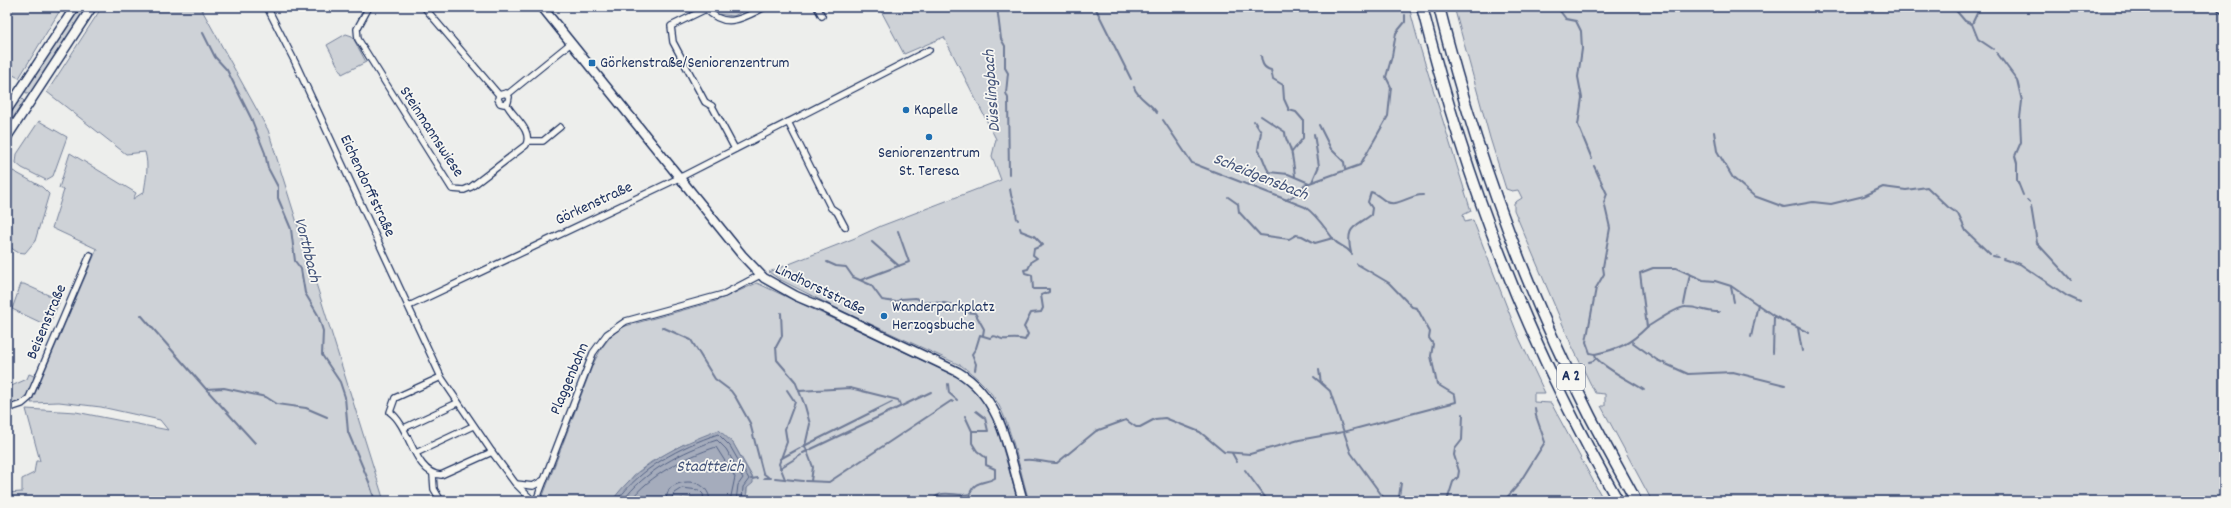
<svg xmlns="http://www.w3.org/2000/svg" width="2231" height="508" font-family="Dekko,sans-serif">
<rect width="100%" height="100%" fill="#edeeec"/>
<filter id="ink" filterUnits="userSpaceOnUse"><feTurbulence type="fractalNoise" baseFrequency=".025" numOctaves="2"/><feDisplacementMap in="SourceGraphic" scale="8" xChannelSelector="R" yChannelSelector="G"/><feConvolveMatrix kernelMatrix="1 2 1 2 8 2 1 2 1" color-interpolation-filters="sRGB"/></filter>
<g filter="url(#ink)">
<g fill="#ced2d7" stroke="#74809a">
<polygon points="7,7 62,7 19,78 7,72"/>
<polygon points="78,7 88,7 33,92 26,93 25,88"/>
<path d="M102 7H199L202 10 268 130 384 501H7V493L22 492V479L34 473 36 461H40L26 409 76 412 168 430 160 420 101 407 59 402 31 403 97 249 52 228 64 190 59 188 70 153 136 193 133 199 144 192C146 178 149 166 145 152L126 154 47 92Z"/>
<polygon points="714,7 750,7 734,16 716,14"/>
<path d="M879 7H1409L1419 44 1471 211 1463 215 1465 222 1473 220 1519 338 1545 393H1534V402L1551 403 1604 501H1029C1021 474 1010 420 995 399 986 385 975 376 962 366L840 310 779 279 769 272 855 238 881 226 1001 180 992 156 996 139 944 37 904 54Z"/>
<polygon points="1454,7 2224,7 2224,501 1652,501 1601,406 1605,406 1605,394 1595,393 1571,344 1514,210 1514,203 1522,198 1518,190 1512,191 1506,189 1490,138"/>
<polygon points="346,34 352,36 366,62 342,74 327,45"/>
<polygon points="21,98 24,101 7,127 7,117"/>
<polygon points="39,121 67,137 53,176 46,180 22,168 16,163 17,154"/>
<polygon points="13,171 42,187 49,194 35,241 25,253 17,252 7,245 7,174"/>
<polygon points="757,283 956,376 980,392 994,418 1018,501 746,501 747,488 753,478 733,443 686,443 651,462 634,475 612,501 541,501 593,364 601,349 610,337 622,327 716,301"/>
<polygon points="21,284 24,284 57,299 59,303 50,322 44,324 12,309"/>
<path d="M29 374 34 376C34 391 21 404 7 406V388L27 379Z"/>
</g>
<path fill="#a5acbc" stroke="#6e7a96" d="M719 430 733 443 753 479V483L747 488 746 501H695V498L683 497 678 501H612C638 464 678 445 719 430Z"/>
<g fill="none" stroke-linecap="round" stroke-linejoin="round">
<g stroke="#526184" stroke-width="1">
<path d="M617 501C640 468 680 447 718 434L730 446 749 479 743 487 742 501"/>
<path d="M623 501C644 471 683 451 717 440L726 449 743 478 738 485 736 501"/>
<path d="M630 501C649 475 686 457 716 447L735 477 730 501"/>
<path d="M665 501 669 489C683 477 709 480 710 501"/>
<polyline points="671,501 674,493 682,488 699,490 703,494 704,501"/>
</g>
<g stroke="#6e7a96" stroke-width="2">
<polyline points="997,7 1001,39 1005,46 1005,68 1008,73 1006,93 1008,98 1009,174"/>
<polyline points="1095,7 1131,79"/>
<polyline points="1557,7 1566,19 1576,21 1581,31 1582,49 1578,77 1582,98 1578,125 1592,159"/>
<polyline points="1953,7 1965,21 1972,24 1978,39 1993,49"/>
<polyline points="1972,24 1980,7"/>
<polyline points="203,33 215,57 227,70 251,118 265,153 268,168 278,187 278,198 291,229 295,261 301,269 305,293 318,315 323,331 322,355 340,382 345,397 348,432 369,482 375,501"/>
<polyline points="1997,53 2017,80 2022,101 2020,118 2021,142 2015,156 2017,163 2017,180 2023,195"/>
<path d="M1261 56C1262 63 1263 68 1271 70L1273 79 1283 85 1284 99 1289 110 1296 112 1303 120V138L1292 152"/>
<path d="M1134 87C1137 98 1151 103 1157 113"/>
<path d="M1261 116 1285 132C1285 140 1289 143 1291 151 1292 153 1295 174 1295 177"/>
<path d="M1163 120 1192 163 1305 207C1318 216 1325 229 1335 241 1339 246 1345 245 1352 254"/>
<path d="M1254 121 1261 132 1258 150C1264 157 1264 165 1269 172L1288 174 1309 183"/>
<polyline points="1319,125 1331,149 1344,162 1345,169"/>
<polyline points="1714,132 1717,151 1733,178 1754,196 1784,207 1813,202 1831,204 1864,196 1883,187 1906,190 1927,187 1948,207 1958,214 1966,231 1990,254"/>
<polyline points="1312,182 1319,166 1314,134"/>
<path d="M1010 189C1011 201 1016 205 1016 211 1017 215 1015 217 1018 220"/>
<polyline points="1228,197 1238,204 1239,212 1260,235 1289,239 1296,235 1302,236 1315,243 1333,238"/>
<polyline points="1286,200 1300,192 1304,185 1360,165 1388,116 1391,87 1386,77 1392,56 1396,33 1405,22 1405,15"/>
<polyline points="2027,200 2029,202"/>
<polyline points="2031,206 2037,243 2071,280"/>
<polyline points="872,242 899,266"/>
<path d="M1351 253C1345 226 1354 228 1371 215L1372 208 1368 202 1371 192C1378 194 1381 199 1387 202 1398 207 1411 194 1423 195"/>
<polyline points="1993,256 1998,257"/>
<polyline points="2003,259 2009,261"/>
<polyline points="2011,261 2020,264 2067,296 2080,302"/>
<polyline points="827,262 836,266 846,267 853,277 871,285 882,300 896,302 901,299 916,298 923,302 944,303 958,306 964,312 975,313 984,329 983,335"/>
<polyline points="861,280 909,262 898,231"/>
<polyline points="1731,287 1734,302"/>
<polyline points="1684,304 1690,274"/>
<polyline points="781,313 782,336 776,347 777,360 795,381 805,406 810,424 805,446 813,467 811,481"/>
<polyline points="141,315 206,389 224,388 266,397 277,404 306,408 327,417"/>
<polyline points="662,327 691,340 715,379 731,391 736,398 750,423 763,473 768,477"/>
<path d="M1647 327C1656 322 1678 306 1686 307 1699 307 1705 312 1719 312"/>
<polyline points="1798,328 1802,351"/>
<polyline points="1751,337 1758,304"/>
<polyline points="1632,342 1657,360 1688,374 1733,372 1785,385"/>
<polyline points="1773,353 1774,316"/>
<path d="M1595 354C1619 349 1630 344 1647 327L1640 273 1653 268H1676L1703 280 1715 281 1731 286 1774 316 1809 333"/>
<path d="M1596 358C1607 370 1629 380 1644 390"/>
<polyline points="1589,362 1593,361 1596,358 1595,354 1590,353 1586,342 1596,288 1604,274 1603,267 1610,228 1604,202 1607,194 1594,166"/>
<path d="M975 370 976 364 972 354 976 348 980 335 990 338 993 336C997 336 998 338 1002 339 1008 340 1014 337 1025 340L1028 334 1024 327 1031 313 1041 312 1043 308 1041 295 1049 292V289H1033L1032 275 1025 273 1024 270 1028 269 1032 261 1037 258 1033 255 1034 249 1043 245 1034 236 1021 231 1020 228"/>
<polyline points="1319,370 1321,383 1330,391 1351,453 1386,501"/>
<polyline points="1314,377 1320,382"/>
<polyline points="948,384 949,393 957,400"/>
<polyline points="206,389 255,443"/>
<polyline points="799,391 850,388 898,400 900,405"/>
<polyline points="972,431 988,431 985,418 976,411"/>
<polyline points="802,447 892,402"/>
<polyline points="803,453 931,392"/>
<polyline points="1232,453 1237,462"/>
<polyline points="780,459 800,448"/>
<path d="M1024 460C1036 458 1045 464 1057 463L1096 431 1126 420 1136 427H1140L1155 419 1165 418 1200 432 1224 452 1250 454 1299 440 1343 432 1456 402 1455 395 1437 384 1431 356 1433 344 1429 338 1430 332 1417 308 1412 307 1389 283 1357 264"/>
<polyline points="780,468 801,455"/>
<polyline points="1245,470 1268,501"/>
<polyline points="764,478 771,478"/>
<polyline points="775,478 803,481"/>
<polyline points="751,479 758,478"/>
<polyline points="785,479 779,464 787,442 785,429 795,402 787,390"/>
<polyline points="806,481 829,482 951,401 953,402"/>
<path d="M932 501C941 487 957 498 970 494 974 480 985 484 995 478V469L986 465V458L977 451 972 443V431L965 416"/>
<polyline points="1396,501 1399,497 1401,483"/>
<polyline points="1447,501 1453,482 1458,477 1459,471 1454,455 1455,449 1462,440 1463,414"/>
<polyline points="1504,501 1518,485 1545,442 1536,416 1535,408"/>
</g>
<g stroke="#1b2f5e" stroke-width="8">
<g id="street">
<polyline points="267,7 295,62 441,377 492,452 515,483 533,501"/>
<path d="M369 7 357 29 358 39 452 189 464 190 471 187 526 145C533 129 512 117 506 103"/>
<polyline points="424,7 499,95 498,99 500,103 504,104 508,102 509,97 506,93 499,95"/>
<polyline points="817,7 822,16"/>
<polyline points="508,94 571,43"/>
<polyline points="788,122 831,208 837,212 845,227"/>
<polyline points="528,141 543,141 560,127"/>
<path d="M735 149 712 106 705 102 673 42 671 26 706 9C726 30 743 18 765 7"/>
<polyline points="409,306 679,178 929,50"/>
<path d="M441 377 395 398 390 412C410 426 414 474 441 475L492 452"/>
<polyline points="7,409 22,404 29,398 90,255"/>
<polyline points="404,428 457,403"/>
<polyline points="416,453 473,426"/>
<polyline points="433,475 434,489 441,501"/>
<polyline points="516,484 533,486 544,480"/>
<polyline points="536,501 593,353 607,334 626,321 724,294 760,275"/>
</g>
</g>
<g stroke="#1b2f5e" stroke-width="11">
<g id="secondary">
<path d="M542 7 742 255 764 278 796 296 822 307 958 372C1003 398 1009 455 1023 501"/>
<polyline points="2222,7 2224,8"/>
<polyline points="7,110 75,7"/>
<polyline points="7,137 92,7"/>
</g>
</g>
<g stroke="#1b2f5e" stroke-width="13">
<g id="highway">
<path d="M1422 7C1465 180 1529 347 1618 501"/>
<path d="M1439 7C1474 148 1524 286 1590 416 1605 445 1621 473 1636 501"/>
</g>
</g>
<use href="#street" stroke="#f6f6f2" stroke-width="5.5"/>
<use href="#secondary" stroke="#f6f6f2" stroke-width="8"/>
<use href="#highway" stroke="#f6f6f2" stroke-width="10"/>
</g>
</g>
<g fill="#1f6fb2" stroke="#f6f6f2" stroke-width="1.5">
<rect x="588" y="59" width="8" height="8" rx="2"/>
<circle cx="906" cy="110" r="4"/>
<circle cx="929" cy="137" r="4"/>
<circle cx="884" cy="316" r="4"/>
</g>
<g text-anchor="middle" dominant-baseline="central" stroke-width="3.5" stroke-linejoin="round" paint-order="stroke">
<rect fill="#f6f6f2" stroke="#5d6b8a" stroke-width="1" x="1557" y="364" width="28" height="26" rx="3"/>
<g font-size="15" font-weight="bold" fill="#1b2f5e">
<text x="1571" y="377">A 2</text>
</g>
<g font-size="16" fill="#1b2f5e" stroke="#f6f6f2" text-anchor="start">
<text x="600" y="63">Görkenstraße/Seniorenzentrum</text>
<text x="914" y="110">Kapelle</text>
<text x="929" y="153" text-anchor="middle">Seniorenzentrum<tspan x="929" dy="18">St. Teresa</tspan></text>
<text x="892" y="307">Wanderparkplatz<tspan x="892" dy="18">Herzogsbuche</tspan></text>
</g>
<g font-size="16" fill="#1b2f5e" stroke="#f6f6f2">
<text transform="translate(431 132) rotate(57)">Steinmannswiese</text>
<text transform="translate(367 186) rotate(65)">Eichendorffstraße</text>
<text transform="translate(594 204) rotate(-25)">Görkenstraße</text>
<text transform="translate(820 290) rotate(26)">Lindhorststraße</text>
<text transform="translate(47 322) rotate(-67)">Beisenstraße</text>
<text transform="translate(570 379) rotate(-67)">Plaggenbahn</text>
</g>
<g font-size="17" font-style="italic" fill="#44547a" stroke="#f6f6f2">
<text transform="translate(993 91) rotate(-94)">Düsslingbach</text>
<text transform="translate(1260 178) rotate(22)">Scheidgensbach</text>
<text transform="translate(306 250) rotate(76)">Vorthbach</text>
<text x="710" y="468">Stadtteich</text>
</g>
</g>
<rect width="2231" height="508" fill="none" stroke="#f6f6f2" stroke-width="24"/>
<rect x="12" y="12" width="2207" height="484" fill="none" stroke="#1b2f5e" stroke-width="1.5" filter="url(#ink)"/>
</svg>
